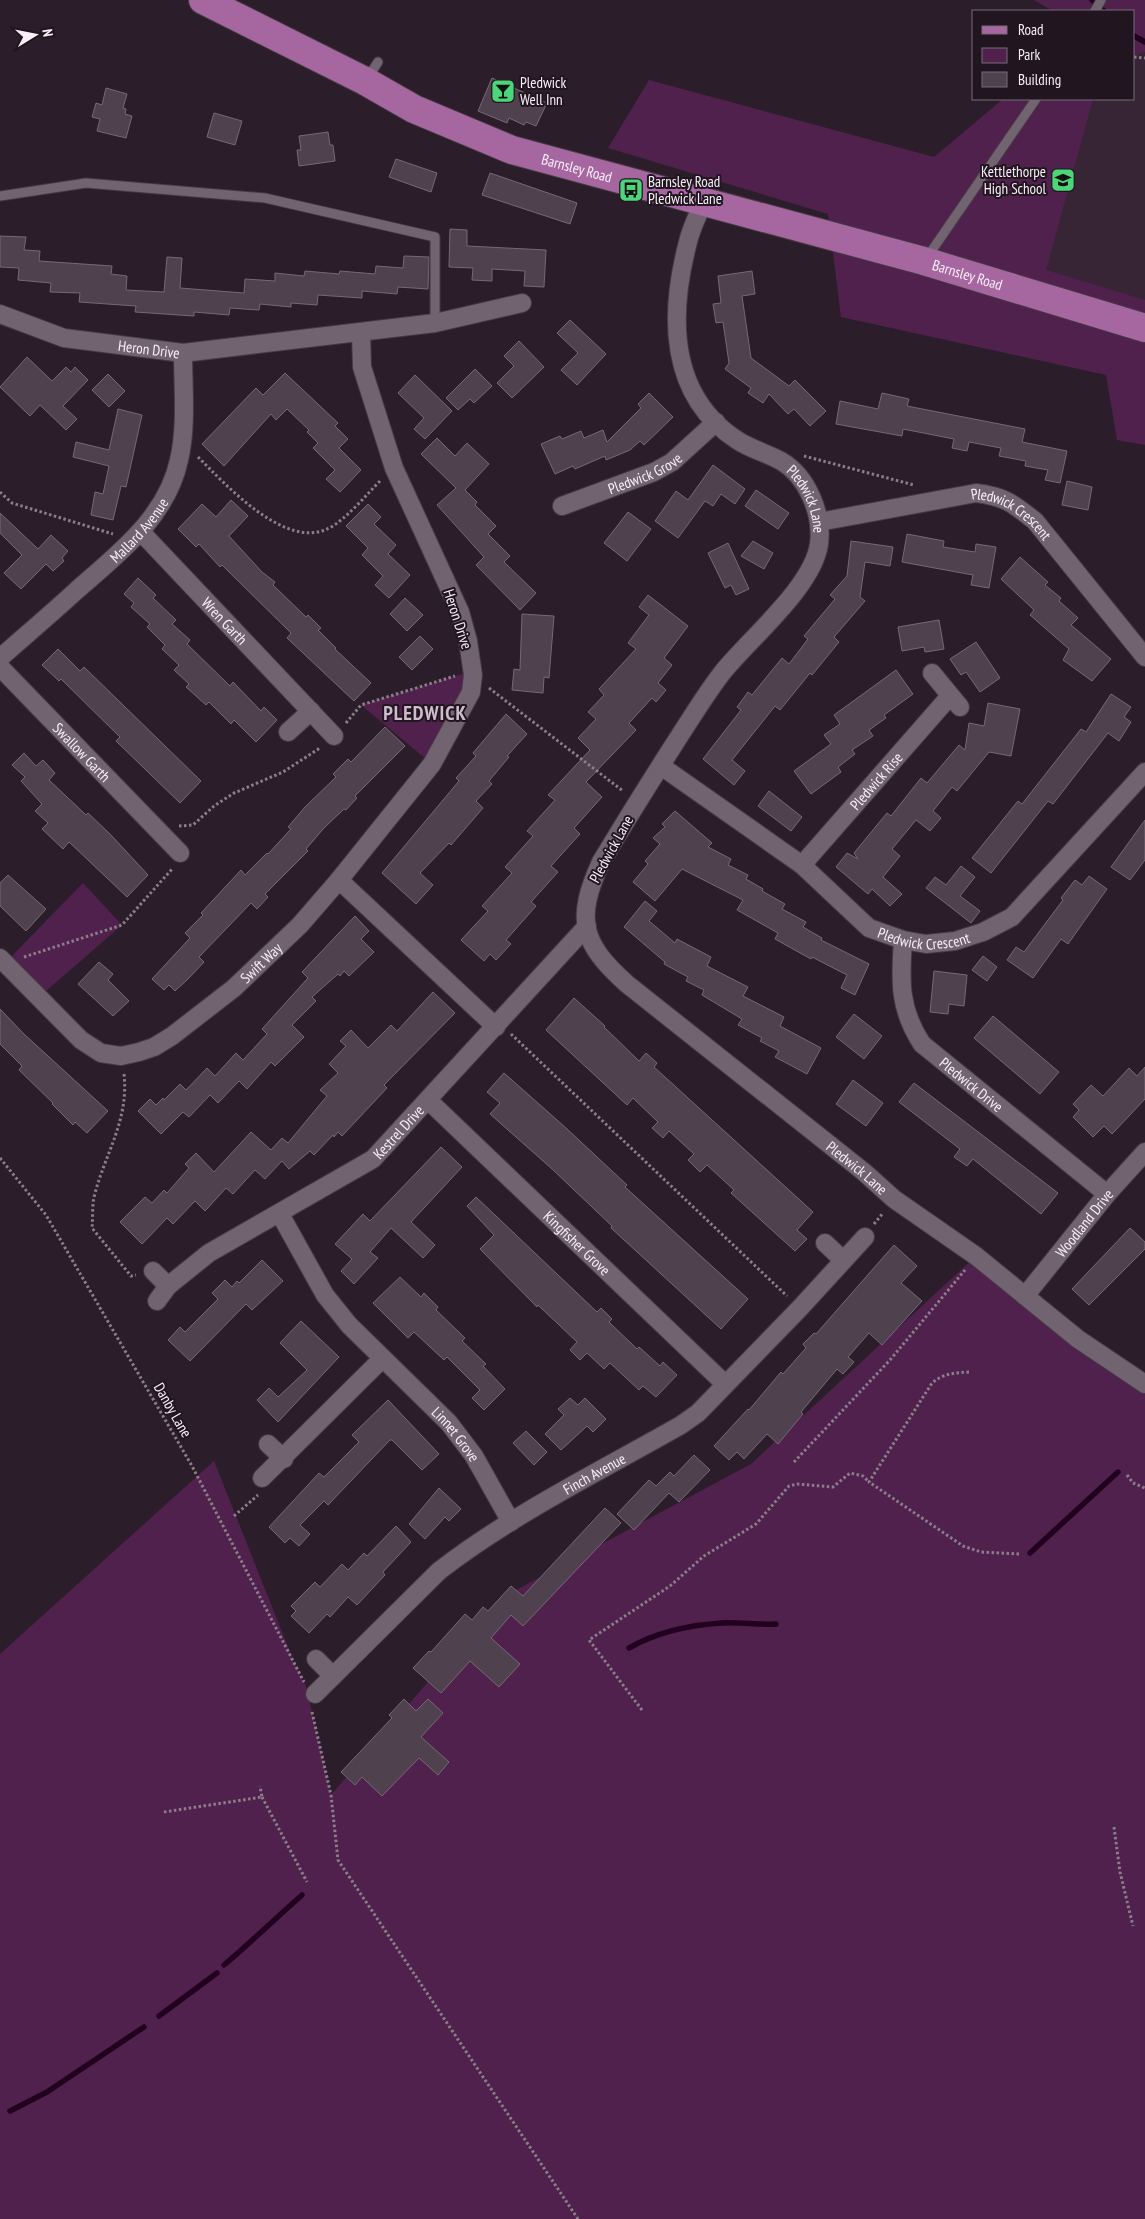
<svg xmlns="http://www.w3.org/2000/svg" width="1145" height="2219" font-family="'PT Sans Narrow',sans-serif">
<rect width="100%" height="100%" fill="#2b1e2a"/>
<polygon fill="#372535" points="1134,38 1145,39 1145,328 924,261 1036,99 1134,99"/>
<g fill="#51214e">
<polygon points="1034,0 1145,0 1145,52 1134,56 1134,11 1053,11"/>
<polygon points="649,80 934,157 1003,99 1093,99 1046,270 1145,300 1145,445 1117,440 1106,375 841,317 828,214 608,148"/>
<polygon points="472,671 432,764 361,705"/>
<polygon points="83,883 122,925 39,997 5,963"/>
<polygon points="976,1256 1145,1384 1145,2219 0,2219 0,1654 214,1461 296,1667 306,1686 331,1795 499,1599 751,1464"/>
</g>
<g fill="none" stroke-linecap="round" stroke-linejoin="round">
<g stroke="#220120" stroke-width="5.5">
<polyline points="1092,0 1104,11"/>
<polyline points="1134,36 1145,42"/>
<polyline points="1030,1553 1118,1472"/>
<path d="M629 1648C657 1632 689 1625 722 1623 740 1622 758 1625 776 1624"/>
<path d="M224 1965C251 1942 276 1918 302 1895"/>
<polyline points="159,2016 217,1973"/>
<polyline points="10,2111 47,2092 144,2027"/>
</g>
</g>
<g fill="#4f414e" stroke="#786876">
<polygon points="492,78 547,103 536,126 526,122 524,125 509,118 507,123 478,111"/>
<polygon points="106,88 127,94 123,108 126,109 125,114 132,116 126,138 97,131 100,119 92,117 96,103 102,105"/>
<polygon points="214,113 242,121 235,145 207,137"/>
<polygon points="328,132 330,145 333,145 335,161 299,166 297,150 301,150 299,136"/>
<polygon points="396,159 437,173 431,192 389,177"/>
<polygon points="490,173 577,203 570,224 482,195"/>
<polygon points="450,229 467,230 467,246 546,250 544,287 524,286 525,271 492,269 492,281 472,280 473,268 449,267"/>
<polygon points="0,236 26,237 24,250 40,251 39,261 112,266 111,274 127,276 126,290 164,292 167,257 182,258 180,288 244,293 245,279 275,281 275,273 304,276 305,271 339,274 340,271 375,274 376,266 403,268 404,256 429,257 428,289 398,287 397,294 362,291 362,298 318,295 317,305 291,303 291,307 260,304 259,310 230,308 229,315 194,312 194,316 135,312 136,306 79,302 80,293 50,292 51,283 18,280 19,268 0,267"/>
<polygon points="752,271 755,294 742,296 751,358 789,386 795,380 826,411 810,426 794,409 788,414 769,394 763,403 748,393 751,388 725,369 729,363 723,322 716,323 713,304 721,303 718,276"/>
<polygon points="570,320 606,354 577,385 561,370 578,353 557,333"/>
<polygon points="519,341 544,367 512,398 497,383 514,366 504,356"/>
<polygon points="27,357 52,381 66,367 71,372 75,367 88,380 63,406 77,419 66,430 40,405 30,416 0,387"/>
<polygon points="475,369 492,386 474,403 470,399 458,410 446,398"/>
<polygon points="285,373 338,423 335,426 348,439 339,448 361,470 340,492 326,479 335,470 313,448 318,443 307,432 309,430 287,409 276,420 271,414 224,466 202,444 256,388 263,395"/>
<polygon points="108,374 125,391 109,407 92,390"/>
<polygon points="415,375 452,411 425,439 414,429 424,418 398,393"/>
<polygon points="649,393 673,417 644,445 640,441 630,450 606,460 605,456 575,469 573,466 555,474 541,444 560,436 562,439 581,431 584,438 603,430 607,442 641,408 638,404"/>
<polygon points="882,393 909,399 907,406 1025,429 1022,442 1067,451 1060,483 1045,480 1048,470 1025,466 1026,461 999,456 1001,448 969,442 967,451 952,448 954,439 903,429 902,436 836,424 840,401 878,409"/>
<polygon points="118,409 142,415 126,487 121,486 113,520 91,515 95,492 103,494 109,466 73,457 76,442 109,450"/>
<polygon points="437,438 455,456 467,443 489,464 465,490 477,502 475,505 496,526 488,534 510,556 504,562 536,593 520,610 476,565 484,557 437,505 456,488 421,454"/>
<polygon points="713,465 745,489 735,504 721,494 713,506 705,501 678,538 655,521 676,491 688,500"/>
<polygon points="1067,481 1092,487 1088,510 1062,505"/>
<polygon points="756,490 789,513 778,529 745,506"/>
<polygon points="231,500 248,516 229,536 262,572 275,582 273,585 306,617 308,615 321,628 318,630 336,648 335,649 371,683 354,701 287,638 291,633 222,565 220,567 199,544 196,547 178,529 202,504 216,517"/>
<polygon points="368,504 381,517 374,524 396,545 388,554 410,575 389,598 375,585 383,576 362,555 368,548 346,526"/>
<polygon points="628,512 651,529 627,561 604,543"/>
<polygon points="0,513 38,549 51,535 68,551 62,558 64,561 53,571 46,564 21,589 4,573 22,555 0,533"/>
<polygon points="907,534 944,541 943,547 975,552 976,544 996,547 989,588 971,585 973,575 902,562"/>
<polygon points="753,541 773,553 764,569 741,556"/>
<polygon points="851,541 893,547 890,566 865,562 860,597 865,601 834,637 839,642 812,675 810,673 780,710 775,706 732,760 745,771 734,785 703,759 741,710 737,707 748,692 752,695 782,658 789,664 808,639 804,636 835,599 830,595 847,576"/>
<polygon points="728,543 749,589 736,595 731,585 725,588 708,553"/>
<polygon points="1020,557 1048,582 1045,585 1061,598 1059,601 1078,618 1071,625 1111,659 1092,681 1063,660 1069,649 1030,615 1034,610 1001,579"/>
<polygon points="138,578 156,595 153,598 176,620 172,624 190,640 187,644 230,686 233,682 261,711 264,707 277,720 256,742 234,720 231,724 209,702 206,705 186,687 189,684 174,670 179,665 162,649 165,645 147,627 150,624 131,607 134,603 124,594"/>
<polygon points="648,595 688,626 664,658 672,665 658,683 666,690 656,702 652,698 629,723 636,730 586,782 602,797 574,828 580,834 551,866 558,872 531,902 536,906 506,940 511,944 496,960 490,954 484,961 461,940 488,911 482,906 512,873 505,867 533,836 527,831 555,800 548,795 590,750 578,738 596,719 588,712 604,695 599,689 636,649 628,643 649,615 639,607"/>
<polygon points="405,598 423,615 407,631 390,614"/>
<polygon points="522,614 554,616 549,678 544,677 543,693 512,690 514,669 520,670"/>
<polygon points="939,620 944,649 925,652 924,647 902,651 898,627"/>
<polygon points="420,636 433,649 412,670 399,657"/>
<polygon points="976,642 1000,678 980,692 966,672 961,675 950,659"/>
<polygon points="58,649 80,671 84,667 201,781 180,803 116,741 120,737 61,679 59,681 42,665"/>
<polygon points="896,670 913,694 884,715 886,718 869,730 873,736 852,750 855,754 838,767 841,772 811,794 794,771 831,744 824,735 840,724 834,715"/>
<polygon points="1111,694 1131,707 1124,717 1131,722 1119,741 1108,733 1053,804 1048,801 991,873 972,858 1018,801 1022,804 1081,729 1086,732"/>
<polygon points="988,703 1020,709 1011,756 989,752 957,791 952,787 933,811 941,818 930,831 916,820 892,849 900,856 883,877 902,894 890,906 872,889 868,894 836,867 847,853 858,859 854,853 887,813 891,816 921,778 927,783 959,745 965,750 969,723 984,726"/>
<polygon points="506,714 527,734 507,756 509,757 489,781 492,784 476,801 483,808 451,845 449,843 420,873 433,885 416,904 382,873 459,781 456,778 476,756 473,753"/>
<polygon points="385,727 405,746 355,796 357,798 346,810 344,809 324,828 306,849 308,851 265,894 268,897 257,909 251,903 199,957 204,962 188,979 175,991 169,985 164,990 152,979 190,938 185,933 203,915 201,913 241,870 245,875 267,853 268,854 291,829 288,827 305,807 336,777 333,774 348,759 351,762"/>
<polygon points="24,753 36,766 43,760 55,773 49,780 86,815 88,813 110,834 148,875 127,897 69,842 63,849 42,829 48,823 35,811 42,804 21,781 25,777 12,765"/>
<polygon points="769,791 802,817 791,831 758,806"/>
<polygon points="675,811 712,843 708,847 731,859 728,865 748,875 746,879 763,889 762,891 785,904 782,909 806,922 803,927 822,938 821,940 869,964 855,995 841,988 847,975 812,957 811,959 775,939 778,933 737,910 743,900 682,869 655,901 633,882 648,864 645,861 660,844 653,838 665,827 662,824"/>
<polygon points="1145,820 1145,860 1130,880 1111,867"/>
<polygon points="961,866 975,877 960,896 980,911 971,923 926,888 935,877 946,885"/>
<polygon points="8,875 46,909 26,931 0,906 0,883"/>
<polygon points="1089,876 1107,889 1068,944 1061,939 1033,978 1007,960 1016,947 1024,952 1063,900 1061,898 1075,880 1082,885"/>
<polygon points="645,901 657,911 649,921 675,943 677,939 711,957 707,966 748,987 743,996 784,1017 780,1026 821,1048 807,1074 775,1057 779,1051 760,1041 762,1038 738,1025 742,1019 702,995 704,990 686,981 688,977 664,964 665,962 624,927"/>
<polygon points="355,916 369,931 361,939 374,952 349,976 344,971 340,976 338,974 312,997 316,1001 292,1025 304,1037 275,1066 271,1062 247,1089 239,1081 218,1103 210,1095 189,1117 183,1112 161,1134 138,1111 150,1099 156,1105 163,1098 164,1100 180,1084 186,1090 207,1068 215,1076 236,1053 243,1060 267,1034 262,1029 308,978 302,972"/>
<polygon points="983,956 997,967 987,981 972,970"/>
<polygon points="99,962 113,974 108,980 129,1001 113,1016 78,984"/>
<polygon points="934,971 967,975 964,1006 949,1004 948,1014 930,1012"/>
<polygon points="433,992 455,1013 384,1085 387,1088 342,1136 338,1132 334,1137 333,1135 314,1155 310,1151 289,1169 282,1161 265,1179 255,1170 233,1194 226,1188 205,1211 195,1201 173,1224 167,1218 142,1244 120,1222 145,1197 152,1203 164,1190 167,1193 189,1168 185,1164 196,1153 214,1172 251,1132 271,1150 282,1138 288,1143 327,1096 320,1090 338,1073 329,1064 346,1046 340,1041 351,1030 368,1048 391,1025 397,1031"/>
<polygon points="574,998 605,1026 604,1027 639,1061 646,1053 657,1063 654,1067 813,1212 797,1230 807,1239 795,1251 731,1193 734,1190 707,1165 700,1172 688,1160 694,1154 669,1131 663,1138 652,1128 658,1122 633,1098 627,1105 546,1030"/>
<polygon points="0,1009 24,1034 108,1111 87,1133 75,1122 73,1125 52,1104 53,1103 19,1070 22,1066 0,1044"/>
<polygon points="854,1014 882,1036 864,1059 836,1037"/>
<polygon points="993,1016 1059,1072 1040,1094 974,1038"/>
<polygon points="1145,1067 1145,1099 1112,1134 1104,1126 1093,1137 1073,1117 1079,1110 1073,1104 1091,1085 1103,1096 1129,1068 1137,1076"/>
<polygon points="504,1073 566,1128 627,1185 625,1187 748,1299 721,1329 611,1228 612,1226 551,1168 490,1114 500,1103 487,1092"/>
<polygon points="853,1080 883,1103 866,1126 836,1104"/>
<polygon points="914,1083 1058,1193 1041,1214 973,1159 967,1166 954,1157 960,1149 899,1102"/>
<polygon points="441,1147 462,1167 411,1222 435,1245 423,1258 391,1228 370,1252 378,1258 354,1284 341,1271 352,1259 335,1244 363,1214 370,1221"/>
<polygon points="476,1197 597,1312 601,1308 612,1319 609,1322 637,1349 639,1347 660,1366 663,1362 677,1375 656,1397 643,1386 639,1390 610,1363 604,1369 587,1353 580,1360 570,1350 577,1342 538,1305 537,1307 480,1249 494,1235 467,1206"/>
<polygon points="1130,1228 1145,1242 1145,1249 1089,1305 1072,1289"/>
<polygon points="894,1245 917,1266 901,1283 922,1301 882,1345 869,1333 848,1357 854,1362 843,1374 837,1369 801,1412 803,1414 778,1444 767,1434 744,1459 737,1452 729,1460 714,1446 748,1409 749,1410 781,1372 783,1374 806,1348 803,1344 814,1333 816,1334"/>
<polygon points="262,1260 283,1281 252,1310 246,1304 190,1361 168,1340 180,1327 185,1332 218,1299 212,1293 225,1280 232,1287 237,1281 239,1283"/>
<polygon points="400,1277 421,1297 424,1293 438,1307 436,1310 465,1338 462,1341 486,1364 483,1366 505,1389 484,1410 472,1398 480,1390 447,1357 444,1360 414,1332 408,1338 373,1303"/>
<polygon points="301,1321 339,1357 278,1422 257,1400 269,1388 278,1397 307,1370 280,1343"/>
<polygon points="570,1398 578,1405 585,1398 606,1419 593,1432 587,1426 561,1450 545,1434 564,1415 558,1409"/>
<polygon points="388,1400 439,1454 422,1470 392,1440 390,1440 328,1505 324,1501 300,1525 310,1534 299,1546 290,1538 285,1543 269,1527 319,1473 324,1477 359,1442 352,1435"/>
<polygon points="526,1431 547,1452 534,1465 513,1443"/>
<polygon points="694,1455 710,1470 679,1502 669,1493 634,1530 617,1514 649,1480 656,1486 670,1472 674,1476"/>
<polygon points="439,1488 461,1509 449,1521 445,1517 425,1539 409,1524"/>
<polygon points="605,1508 621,1523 523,1626 511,1615 491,1638 520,1664 499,1687 470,1661 441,1693 413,1668 429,1651 431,1652 465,1614 472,1620 483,1607 488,1611 511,1586 523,1596"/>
<polygon points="396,1526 411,1542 383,1572 385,1575 357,1605 348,1597 330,1617 327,1614 309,1633 291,1616 296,1611 291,1606 315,1582 320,1587 342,1564 348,1570 364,1553 367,1556"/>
<polygon points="404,1699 416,1711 428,1699 443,1713 421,1737 449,1762 438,1775 419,1758 382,1796 362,1777 355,1785 341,1772 392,1718 389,1715"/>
</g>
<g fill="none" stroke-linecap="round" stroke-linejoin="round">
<g stroke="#453b44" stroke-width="11">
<g id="service">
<polyline points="1095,11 1101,0"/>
<polyline points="367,79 378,62"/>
<polyline points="0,196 86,183 265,198 435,237 435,323"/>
<polyline points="926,259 1036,99"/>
</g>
</g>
<g stroke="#453b44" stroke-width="20">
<g id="minor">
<path id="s1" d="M704 201C698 215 691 228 688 242 669 314 668 395 737 440 750 449 767 453 781 461 807 476 823 514 819 544 813 587 749 639 722 673 705 695 690 720 675 743 650 782 625 822 601 862 575 919 581 943 627 984L864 1172 894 1199 976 1256 1078 1339 1145 1384"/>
<path id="s2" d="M0 314 64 338 183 353 435 323 522 303"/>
<path id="s3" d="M562 506 654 472 672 462 716 422"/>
<path id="s4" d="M819 522 976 493C1006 497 1012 503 1035 521L1145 657"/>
<path id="s5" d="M141 532 334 736"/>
<path id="s6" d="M0 658C26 635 52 613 77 590 118 554 167 517 179 460 187 426 183 388 183 353"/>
<path id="s7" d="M0 667 180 853"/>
<polyline points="932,673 960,707"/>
<polyline points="288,732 311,711"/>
<path id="s8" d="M661 766 802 865 869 928 903 940 926 944 955 941 983 932 1012 917 1145 772"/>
<path id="s9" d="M802 865 950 696"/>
<polyline points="339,880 432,764 471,692 473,675 468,641 460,612 394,468 362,367 361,332"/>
<path id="s10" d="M903 940C900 981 899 1009 922 1044L1107 1194"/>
<path id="s11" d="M0 958 81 1040 101 1053 121 1056 139 1052 154 1047 172 1036 234 988 300 925 339 880 496 1027"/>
<path id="s12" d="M429 1101 725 1384"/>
<path id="s13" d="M280 1214 325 1295 349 1325 449 1423 474 1456 511 1522"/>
<polyline points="825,1243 843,1260"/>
<path id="s14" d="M153 1271 168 1286 209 1253 373 1159 587 926"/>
<path id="s15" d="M1025 1296 1107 1194 1145 1152"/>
<polyline points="157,1301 168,1286"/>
<polyline points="268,1444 284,1459"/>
<polyline points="262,1478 382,1359"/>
<polyline points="316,1659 332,1675"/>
<path id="s16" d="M315 1694 439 1571C511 1515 602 1470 681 1425L698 1413 800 1308 865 1237"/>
</g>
</g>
<g stroke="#453b44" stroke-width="30">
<g id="primary">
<path id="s17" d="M203 0 365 81 414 109 512 150 924 261 1145 328"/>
</g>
</g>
<g stroke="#8a7f89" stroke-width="3" stroke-dasharray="2.5 2.5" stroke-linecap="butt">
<polyline points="1134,57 1145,58"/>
<polyline points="804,456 914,485"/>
<path d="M198 457C225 484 284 549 327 529 344 522 367 494 381 480"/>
<polyline points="0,492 12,503 113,534"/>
<polyline points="489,688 623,791"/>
<polyline points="346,723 361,705 455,676"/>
<polyline points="179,826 193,825 214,806 234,793 283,772 320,748"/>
<polyline points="24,957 122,925 173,868"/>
<polyline points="511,1034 787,1296"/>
<path d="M124 1074C129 1121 105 1153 94 1197 92 1207 93 1218 92 1228L131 1276 136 1275"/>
<polyline points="0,1158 46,1215 192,1466 304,1682"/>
<polyline points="874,1224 883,1213"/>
<path d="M969 1372C955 1373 944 1373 932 1383L869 1482 963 1546 981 1552 1020 1554"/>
<polyline points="794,1462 890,1360 965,1270"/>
<polyline points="1127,1475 1133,1483 1145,1488"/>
<polyline points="234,1516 258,1495"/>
<polyline points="642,1710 589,1640 670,1586 704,1556 756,1524 789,1486 797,1484 833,1487 850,1473 863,1476 869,1482"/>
<polyline points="312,1712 331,1795 338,1860 578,2219"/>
<polyline points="262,1797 307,1882"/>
<polyline points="164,1812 262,1797 260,1786"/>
<polyline points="1114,1827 1120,1872 1133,1926"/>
</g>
<use href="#service" stroke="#726370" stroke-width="9"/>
<use href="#minor" stroke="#726370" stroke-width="18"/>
<use href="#primary" stroke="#a667a1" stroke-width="28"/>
</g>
<defs>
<g id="bar-square" transform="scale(1.25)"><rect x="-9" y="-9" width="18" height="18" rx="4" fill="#4bd677" stroke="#211520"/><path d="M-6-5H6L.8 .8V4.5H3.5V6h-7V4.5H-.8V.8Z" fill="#111"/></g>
<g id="school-square" transform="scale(1.25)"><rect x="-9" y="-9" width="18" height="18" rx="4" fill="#4bd677" stroke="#211520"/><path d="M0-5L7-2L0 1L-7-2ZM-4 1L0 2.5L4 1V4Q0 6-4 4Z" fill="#111"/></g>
<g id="bus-square" transform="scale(1.25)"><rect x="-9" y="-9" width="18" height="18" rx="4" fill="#4bd677" stroke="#211520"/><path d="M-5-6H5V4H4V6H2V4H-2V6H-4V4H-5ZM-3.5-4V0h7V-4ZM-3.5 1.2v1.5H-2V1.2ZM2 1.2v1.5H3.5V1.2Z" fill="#111"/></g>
</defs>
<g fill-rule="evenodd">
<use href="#bar-square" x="503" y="91"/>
<use href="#school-square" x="1063" y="180"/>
<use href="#bus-square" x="631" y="190"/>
</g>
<g text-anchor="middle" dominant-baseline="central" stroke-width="4" stroke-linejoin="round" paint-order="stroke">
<g font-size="15" fill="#f8eff7" stroke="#211520" text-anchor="start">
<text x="520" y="82">Pledwick<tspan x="520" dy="17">Well Inn</tspan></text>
<text x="1046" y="171" text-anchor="end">Kettlethorpe<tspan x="1046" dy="17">High School</tspan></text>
<text x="648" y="181">Barnsley Road<tspan x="648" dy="17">Pledwick Lane</tspan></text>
</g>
<g font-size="15" fill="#f8eff7" stroke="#211520">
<text stroke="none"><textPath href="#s17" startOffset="411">Barnsley Road</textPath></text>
<text stroke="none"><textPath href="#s17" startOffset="816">Barnsley Road</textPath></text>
<text stroke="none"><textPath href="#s2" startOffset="154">Heron Drive</textPath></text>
<text stroke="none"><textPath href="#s3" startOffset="89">Pledwick Grove</textPath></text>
<text stroke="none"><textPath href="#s1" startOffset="360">Pledwick Lane</textPath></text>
<text stroke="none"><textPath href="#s4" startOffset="201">Pledwick Crescent</textPath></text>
<text stroke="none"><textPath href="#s6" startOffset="189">Mallard Avenue</textPath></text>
<text transform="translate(458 619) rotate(72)">Heron Drive</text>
<text stroke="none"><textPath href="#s5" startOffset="122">Wren Garth</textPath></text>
<text stroke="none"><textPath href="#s7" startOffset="118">Swallow Garth</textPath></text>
<text stroke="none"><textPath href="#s9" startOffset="112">Pledwick Rise</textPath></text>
<text transform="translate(611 849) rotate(-61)">Pledwick Lane</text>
<text stroke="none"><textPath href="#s8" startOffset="321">Pledwick Crescent</textPath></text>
<text stroke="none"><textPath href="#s11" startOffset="330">Swift Way</textPath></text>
<text stroke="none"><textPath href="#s10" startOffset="172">Pledwick Drive</textPath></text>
<text stroke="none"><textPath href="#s14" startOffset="300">Kestrel Drive</textPath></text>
<text stroke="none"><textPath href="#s1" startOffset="1229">Pledwick Lane</textPath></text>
<text stroke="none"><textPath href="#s15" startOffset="94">Woodland Drive</textPath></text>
<text stroke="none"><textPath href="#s12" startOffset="205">Kingfisher Grove</textPath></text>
<text transform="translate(173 1410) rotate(60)">Danby Lane</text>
<text stroke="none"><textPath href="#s13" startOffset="284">Linnet Grove</textPath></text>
<text stroke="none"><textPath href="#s16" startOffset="358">Finch Avenue</textPath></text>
</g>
<g font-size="20" font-weight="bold" letter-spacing="1" fill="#cebccb" stroke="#211520">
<text x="425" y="713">PLEDWICK</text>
</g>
</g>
<rect x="972" y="10" width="162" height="90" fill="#211520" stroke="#776c76"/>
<rect x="982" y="26" width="25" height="8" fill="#a667a1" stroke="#776c76"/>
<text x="1018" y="35" font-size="15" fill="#f8eff7">Road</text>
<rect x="982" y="48" width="25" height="15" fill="#51214e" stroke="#776c76"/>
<text x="1018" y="60" font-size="15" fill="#f8eff7">Park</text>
<rect x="982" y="72" width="25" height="15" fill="#4f414e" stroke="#776c76"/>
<text x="1018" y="85" font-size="15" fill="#f8eff7">Building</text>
<g transform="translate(35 35) rotate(80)" stroke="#211520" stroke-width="4" paint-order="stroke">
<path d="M0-4L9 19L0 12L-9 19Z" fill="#f8eff7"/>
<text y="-8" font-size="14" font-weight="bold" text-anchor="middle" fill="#f8eff7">N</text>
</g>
</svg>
